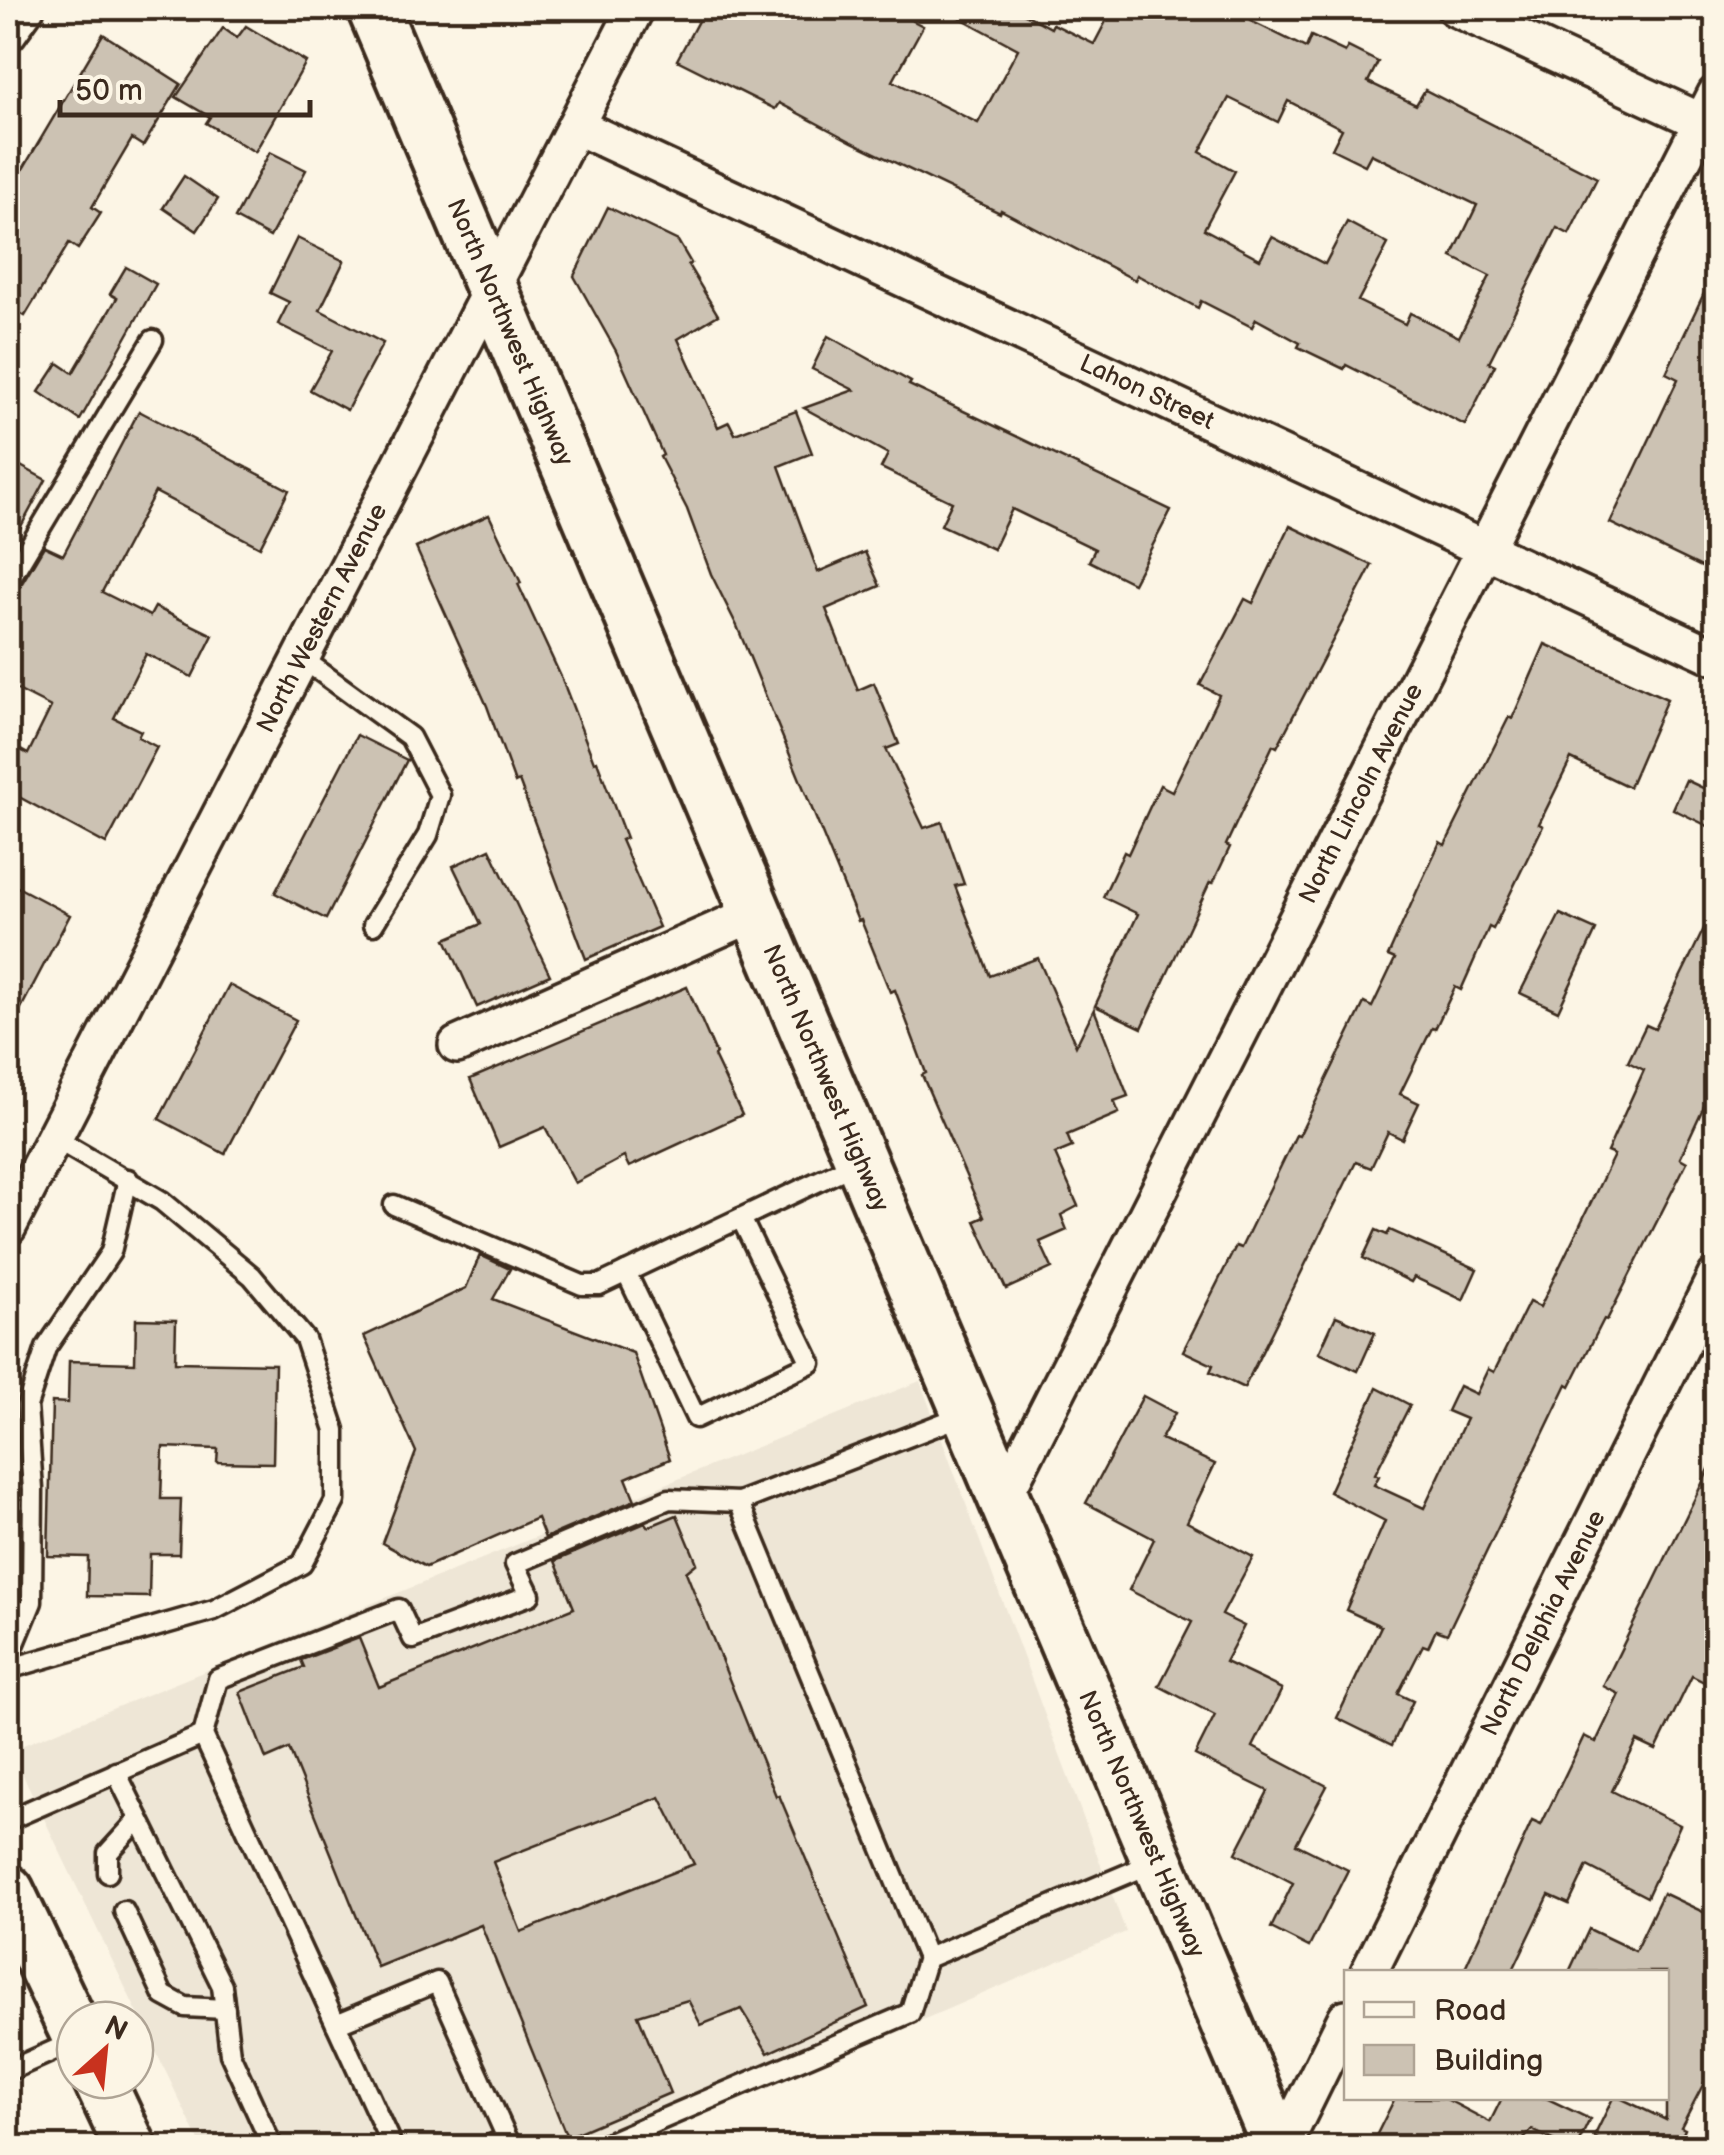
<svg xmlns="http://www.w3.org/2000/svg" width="1724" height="2155" font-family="'Balsamiq Sans',sans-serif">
<rect width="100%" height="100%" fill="#fcf5e5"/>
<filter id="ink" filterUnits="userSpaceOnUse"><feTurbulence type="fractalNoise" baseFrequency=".01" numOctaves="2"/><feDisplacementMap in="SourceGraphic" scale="20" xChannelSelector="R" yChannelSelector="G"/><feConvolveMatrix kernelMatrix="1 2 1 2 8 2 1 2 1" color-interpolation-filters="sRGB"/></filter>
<g filter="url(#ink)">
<polygon fill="#eee6d6" points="920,1381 1126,1932 628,2147 202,2147 11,1750"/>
<g fill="#ccc2b3" stroke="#3b2a1e" stroke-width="2.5" fill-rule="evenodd">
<path d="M705 8H888L923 26 893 81 978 123 1018 49 942 8H1014L1051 28 1053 24 1094 44 1113 8H1258L1251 21 1306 48 1311 36 1345 52 1348 47 1378 62 1368 82 1416 105 1425 90 1597 178 1569 234 1557 228 1489 362 1495 365 1465 425 1346 365 1344 369 1298 347 1300 343 1256 319 1252 327 1201 301 1198 308 1137 275 1135 280 1001 210 1000 213 852 142 779 103 775 109 677 60ZM1229 98 1278 122 1288 101 1342 129 1332 149 1365 165 1371 154 1477 205 1452 257 1490 276 1459 337 1410 313 1405 324 1358 301 1388 244 1347 222 1325 264 1272 237 1260 259 1204 229 1235 171 1200 152Z"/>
<polygon points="246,26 306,62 255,152 206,123 210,117 176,97 223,28 237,38"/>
<polygon points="103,34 181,84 143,146 132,139 92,207 101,213 78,249 69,243 25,316 8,306 8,194"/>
<polygon points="270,152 306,170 270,237 235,218"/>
<polygon points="184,176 218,199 197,231 163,208"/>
<polygon points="608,207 678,241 691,263 688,265 718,315 678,339 718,427 729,422 735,434 796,411 812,453 779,466 818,572 865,552 880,586 826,609 858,690 874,683 899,744 886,749 924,828 942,822 964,884 955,886 990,976 1038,958 1076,1046 1094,1009 1128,1096 1114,1101 1119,1113 1067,1135 1072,1147 1055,1154 1078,1206 1061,1215 1067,1230 1040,1242 1052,1268 1006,1289 975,1221 984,1217 922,1075 926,1073 895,990 890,992 861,920 858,921 737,626 711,574 687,509 660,457 663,455 616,351 574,276"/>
<polygon points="297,238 344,261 320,310 383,343 347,410 310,390 332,351 278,324 289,302 270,293"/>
<polygon points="126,267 156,284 80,420 39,392 58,363 73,373 117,298 110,294"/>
<polygon points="1716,268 1716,574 1610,523 1678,379 1666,373"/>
<polygon points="828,336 911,382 909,385 1171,510 1133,583 1089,561 1095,549 1012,509 993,549 941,525 952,502 881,468 888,454 804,408 854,390 812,369"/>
<polygon points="139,411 289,490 260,547 155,492 102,592 150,616 155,607 213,635 192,677 146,654 114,718 141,731 138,737 157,747 106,844 8,791 8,743 28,754 51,707 8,685 8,594 19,588 44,546 63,555"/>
<polygon points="8,459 46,480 17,534 21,536 8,559"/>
<polygon points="489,515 521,583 518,584 562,679 594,762 597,761 626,838 621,840 659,927 586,959 519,781 515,783 487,706 416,548"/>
<polygon points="1290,526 1372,565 1277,747 1273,745 1226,845 1230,847 1213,883 1210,882 1142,1028 1095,1006 1138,914 1103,897 1124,852 1128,854 1160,785 1172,791 1219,695 1200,685 1245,599 1253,603"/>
<polygon points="1545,644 1667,699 1629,787 1571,759 1539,824 1543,826 1493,929 1489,927 1461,990 1455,987 1435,1029 1432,1028 1400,1094 1419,1103 1402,1139 1388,1132 1371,1168 1356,1162 1244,1388 1210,1372 1213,1365 1183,1351 1236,1246 1241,1248 1296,1135 1299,1136 1364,1003 1372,1007 1395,959 1388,956 1417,891 1440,842 1445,845 1509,717 1512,719"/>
<polygon points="357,735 407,760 326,919 275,893"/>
<polygon points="1686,780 1716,794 1716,830 1673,809"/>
<polygon points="490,849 550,975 477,1007 446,939 481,924 453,866"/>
<polygon points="8,882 70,915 8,1033"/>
<polygon points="1716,904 1716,1080 1680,1158 1687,1162 1607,1320 1604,1319 1570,1386 1567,1384 1447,1634 1436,1630 1428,1647 1423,1645 1398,1694 1413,1701 1392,1745 1337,1718 1381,1626 1346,1610 1385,1521 1329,1492 1377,1388 1410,1405 1375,1474 1379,1476 1374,1485 1424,1508 1466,1419 1447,1411 1459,1386 1476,1394 1488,1369 1494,1372 1529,1302 1540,1307 1614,1155 1607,1152 1644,1070 1628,1062 1646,1025 1655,1029"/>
<polygon points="1560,914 1596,930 1558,1011 1520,993"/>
<polygon points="229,985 296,1020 225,1154 159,1119"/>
<polygon points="687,987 716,1054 714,1056 742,1115 629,1167 624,1157 575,1183 545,1127 499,1147 470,1079"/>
<polygon points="1376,1230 1387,1235 1390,1230 1477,1269 1463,1300 1414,1277 1411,1282 1363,1258"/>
<polygon points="480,1255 510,1269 493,1299 633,1353 670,1459 626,1478 635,1500 545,1538 537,1518 426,1567 382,1543 416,1452 364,1336 466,1288"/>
<polygon points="1336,1316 1375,1333 1358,1371 1319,1353"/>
<polygon points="136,1319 176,1320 175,1362 275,1364 273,1463 217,1462 218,1449 163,1447 161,1499 181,1499 179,1554 150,1554 149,1597 87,1596 88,1557 48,1556 52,1402 68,1403 69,1361 135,1363"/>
<polygon points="1143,1396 1175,1413 1161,1439 1215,1464 1187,1522 1253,1557 1222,1615 1244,1626 1225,1662 1282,1689 1253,1747 1327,1786 1296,1844 1348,1870 1309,1947 1271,1928 1293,1883 1236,1853 1268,1791 1195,1755 1215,1715 1159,1686 1192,1622 1129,1590 1154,1539 1086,1503"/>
<polygon points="1716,1455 1716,1688 1692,1676 1656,1750 1637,1741 1612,1791 1680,1825 1647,1897 1587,1866 1569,1904 1549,1895 1512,1972 1463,1972 1532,1821 1541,1825 1584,1736 1596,1742 1619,1694 1603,1686"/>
<path d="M677 1515 697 1563 686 1572 776 1796 779 1795 868 2007 768 2053 741 2009 701 2025 688 2000 638 2015 670 2093 567 2137 481 1925 377 1967 289 1749 266 1759 240 1692 304 1667 301 1660 359 1638 379 1687 574 1608 555 1561 645 1523 648 1527ZM660 1797 694 1864 521 1932 493 1862Z"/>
<polygon points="1663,1893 1716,1918 1716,2060 1681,2127 1685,2129 1677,2148 1615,2148 1594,2137 1613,2098 1620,2098 1666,2120 1666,1972 1569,1972 1589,1929 1635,1951"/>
<polygon points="1395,2098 1444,2098 1490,2122 1502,2098 1546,2098 1590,2119 1576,2148 1569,2148 1532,2130 1523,2140 1537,2148 1370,2148"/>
</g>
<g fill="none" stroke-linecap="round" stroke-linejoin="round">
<g stroke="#3b2a1e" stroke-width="25">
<g id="service">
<polyline points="8,582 153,340"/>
<polyline points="300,657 410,737 440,795 428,835 373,925"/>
<polyline points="394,1205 582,1285 599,1285 859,1162"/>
<polyline points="626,1272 696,1418 811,1363 741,1218"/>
<polyline points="8,1660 32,1602 33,1489 27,1406 46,1348 111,1252 128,1179"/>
<polyline points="8,1669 214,1610 302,1564 335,1501 335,1430 305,1339 252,1276 162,1201 54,1138"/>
<polyline points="116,1772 222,1986 230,2054 273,2148"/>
<polyline points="8,1820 203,1735"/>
<polyline points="108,1873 108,1853 139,1819"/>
<polyline points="124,1911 163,1995 185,2007 225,2009"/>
<polyline points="927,1958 739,1502 964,1415"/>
<polyline points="336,2024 437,1982 507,2138"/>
<polyline points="8,2071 75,2041"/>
<polyline points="393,2148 203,1735 218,1679 399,1609 413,1639 530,1595 515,1564 669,1499 739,1502"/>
<polyline points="484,2148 507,2138 511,2147"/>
<polyline points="595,2148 910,2013 927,1958 1153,1863"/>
</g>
</g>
<g stroke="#3b2a1e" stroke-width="42">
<g id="minor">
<polyline points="1455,8 1702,122"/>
<polyline points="8,33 26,8"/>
<path id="s1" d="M576 126 1716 657"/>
<polyline points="457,1045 755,913"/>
<path id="s2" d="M8 1227 636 8"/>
<path id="s3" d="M1004 1496 1716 94"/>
<path id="s4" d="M1369 1972 1716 1276"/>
<polyline points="1282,2148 1346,2018"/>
</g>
</g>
<g stroke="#3b2a1e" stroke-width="58">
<g id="secondary">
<path id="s5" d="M373 8 1279 2148"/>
<polyline points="8,1891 75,2031"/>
<polyline points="99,2080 131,2148"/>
</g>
</g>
<use href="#service" stroke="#fcf5e5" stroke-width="18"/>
<use href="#minor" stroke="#fcf5e5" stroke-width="35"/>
<use href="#secondary" stroke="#fcf5e5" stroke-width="50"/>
</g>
</g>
<g text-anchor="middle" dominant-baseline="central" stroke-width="8" stroke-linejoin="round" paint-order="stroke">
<g font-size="25" fill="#3b2a1e" stroke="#fcf5e5">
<text stroke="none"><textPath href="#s5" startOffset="352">North Northwest Highway</textPath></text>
<text stroke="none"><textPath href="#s1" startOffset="630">Lahon Street</textPath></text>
<text stroke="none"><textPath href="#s2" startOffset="685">North Western Avenue</textPath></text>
<text stroke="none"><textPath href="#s3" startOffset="788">North Lincoln Avenue</textPath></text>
<text stroke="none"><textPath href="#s5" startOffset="1162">North Northwest Highway</textPath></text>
<text stroke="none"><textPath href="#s4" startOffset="390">North Delphia Avenue</textPath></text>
<text stroke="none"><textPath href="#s5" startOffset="1972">North Northwest Highway</textPath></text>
</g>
</g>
<rect width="1724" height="2155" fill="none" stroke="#fcf5e5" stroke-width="40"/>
<rect x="20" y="20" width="1684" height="2115" fill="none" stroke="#3b2a1e" stroke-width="4" filter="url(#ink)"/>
<rect x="1344" y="1970" width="325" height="130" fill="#fcf5e5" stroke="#afa495" stroke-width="2.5"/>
<rect x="1364" y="2002" width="50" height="15" fill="#fcf5e5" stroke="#afa495" stroke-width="2.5"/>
<text x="1434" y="2020" font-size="30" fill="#3b2a1e">Road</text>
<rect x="1364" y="2045" width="50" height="30" fill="#ccc2b3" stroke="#afa495" stroke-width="2.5"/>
<text x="1434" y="2070" font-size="30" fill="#3b2a1e">Building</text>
<g transform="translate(105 2050) rotate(27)"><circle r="48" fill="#fcf5e5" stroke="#afa495" stroke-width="2.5"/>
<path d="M0-8L18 38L0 25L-18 38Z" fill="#c8321e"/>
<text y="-15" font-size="28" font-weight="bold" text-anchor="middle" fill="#3b2a1e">N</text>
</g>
<path d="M60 100v15h250v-15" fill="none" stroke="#3b2a1e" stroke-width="5"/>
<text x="75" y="100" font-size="30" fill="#3b2a1e" stroke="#fcf5e5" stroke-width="8" paint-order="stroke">50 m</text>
</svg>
